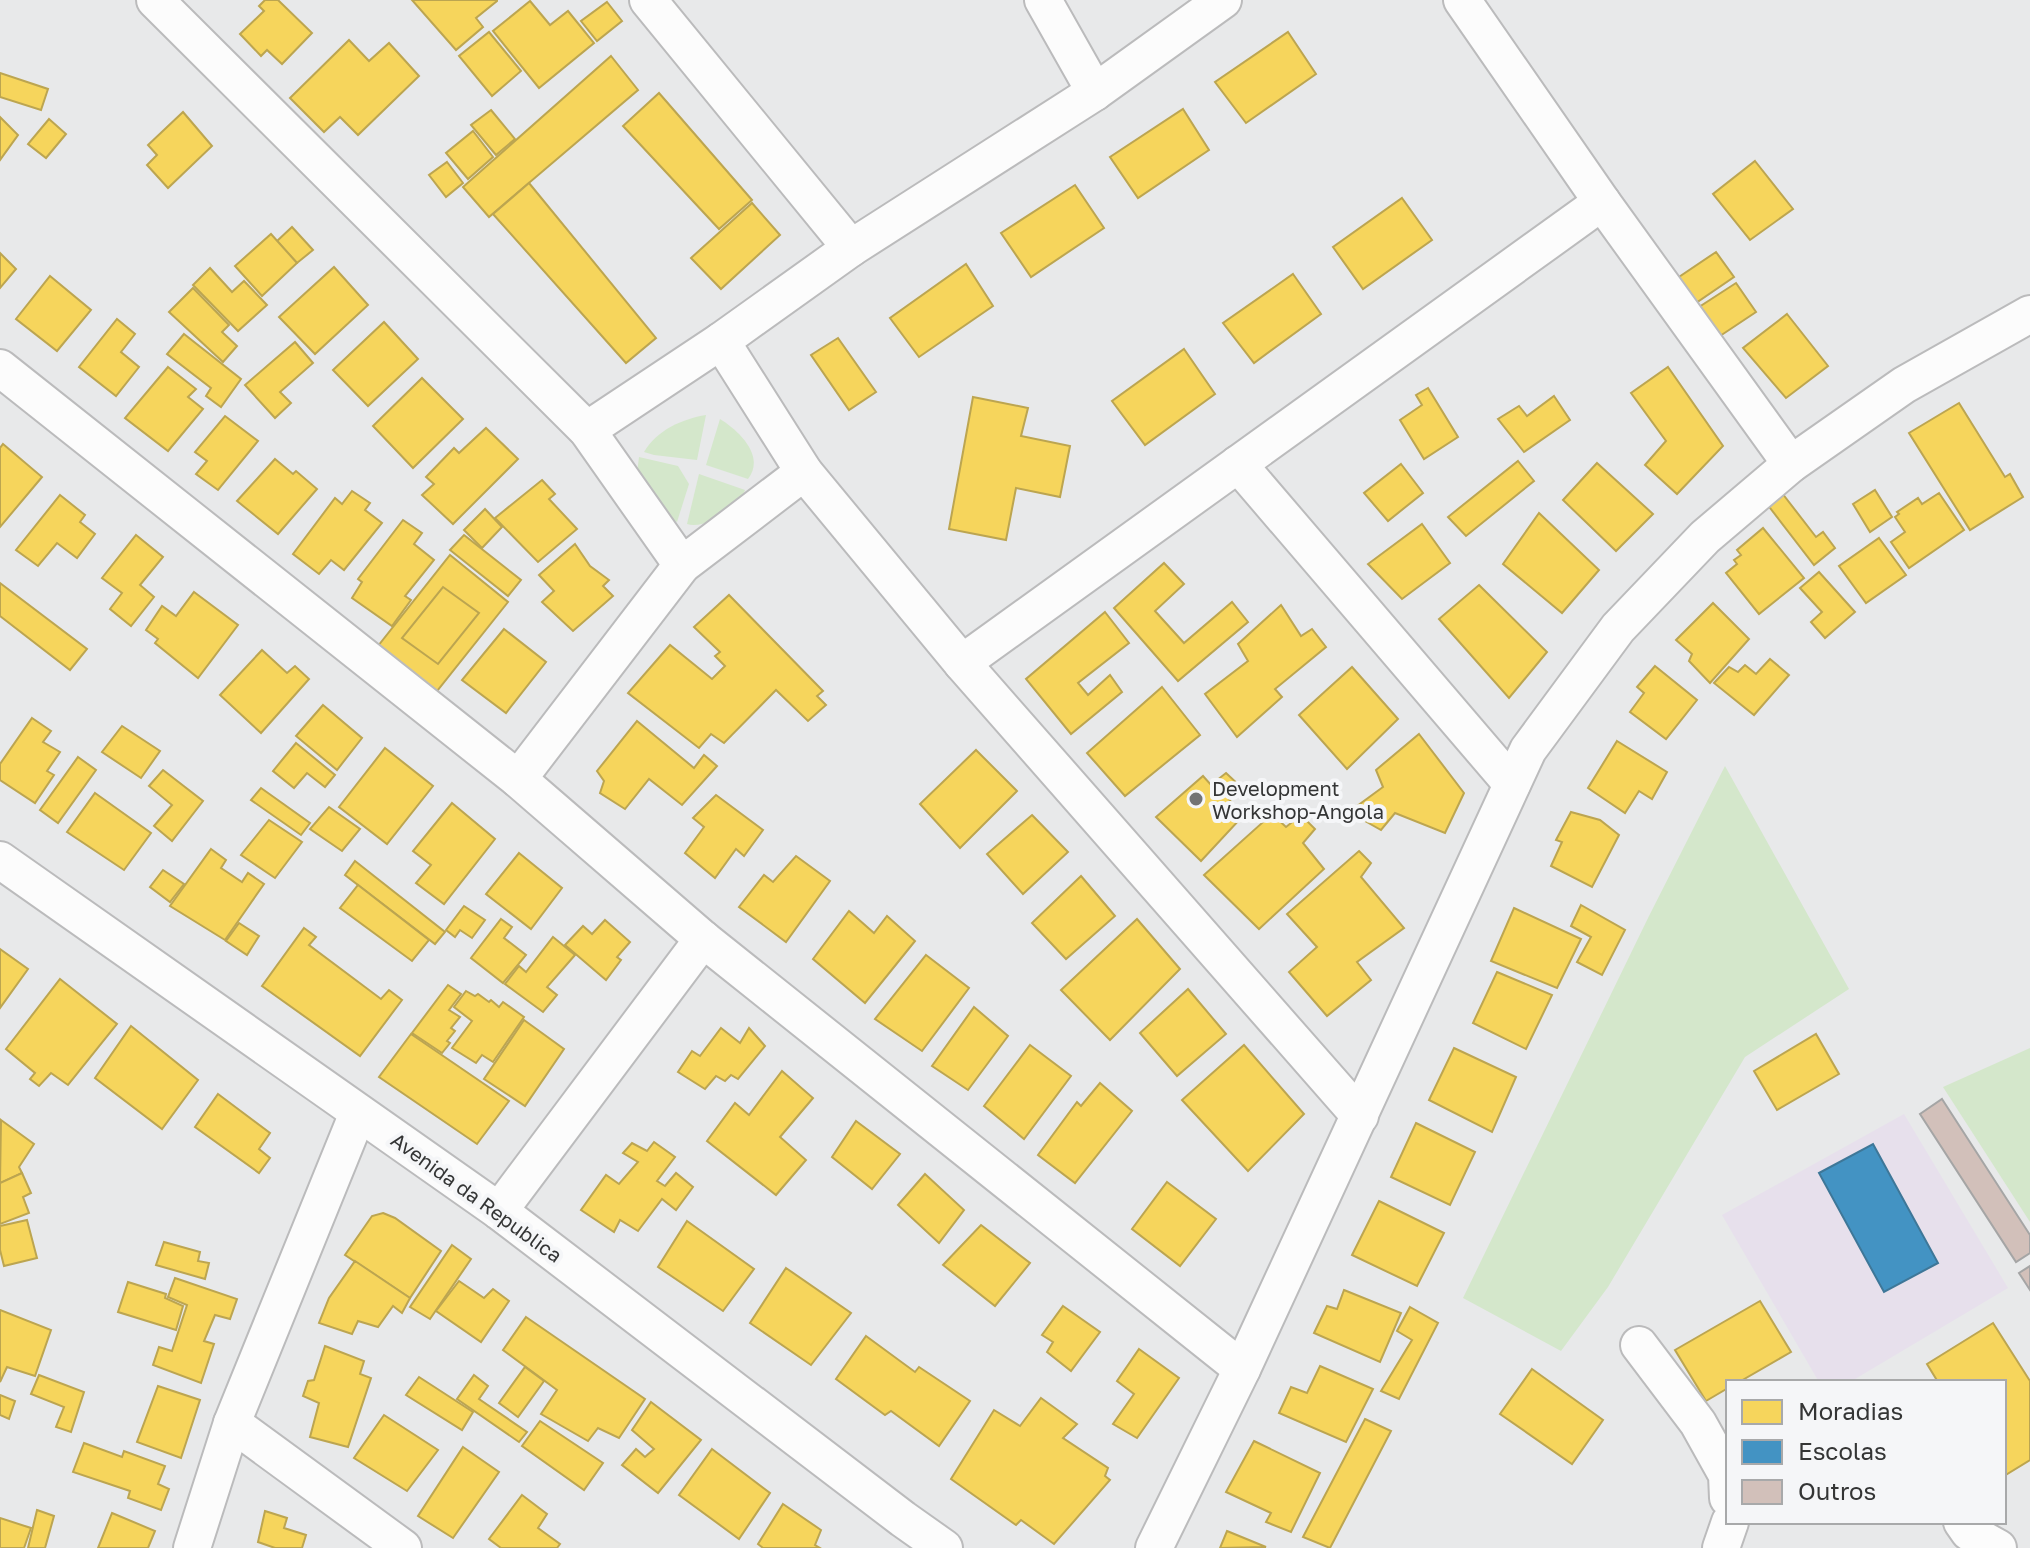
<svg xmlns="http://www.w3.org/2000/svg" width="2030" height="1548" font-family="'Golos Text',sans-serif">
<rect width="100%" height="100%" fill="#e8e9ea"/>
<polygon fill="#e7e0ec" points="1904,1114 2008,1288 1850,1382 1819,1382 1722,1215"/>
<g fill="#d4e7cb">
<path d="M706 415 697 460 654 455 644 452C657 430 682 419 706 415Z"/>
<path d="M720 419C738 430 766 456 748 479L706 465Z"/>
<polygon points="639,457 678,466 689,484 677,522 664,515 637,473"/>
<path d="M699 474 745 490C739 507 705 530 687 524Z"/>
<polygon points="1725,766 1849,989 1745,1057 1608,1287 1561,1351 1463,1298 1649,916"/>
<polygon points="2030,1048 2030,1222 1943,1087"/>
</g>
<g fill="#f6d55c" stroke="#bca550" stroke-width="2">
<polygon points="265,0 278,0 312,33 282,64 267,50 261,56 240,34 264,11 259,6"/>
<polygon points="412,0 497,0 497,1 476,18 483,27 456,50"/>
<polygon points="530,1 550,25 568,11 594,43 539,88 493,31"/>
<polygon points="607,2 622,21 597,41 581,21"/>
<polygon points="489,32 521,71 492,96 459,56"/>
<polygon points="1288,32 1316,74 1246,123 1215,82"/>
<polygon points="349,40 369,61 389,43 419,76 358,135 340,117 324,132 290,98"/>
<polygon points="611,56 638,90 489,217 463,187"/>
<polygon points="0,73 48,89 41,110 0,97"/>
<polygon points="659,93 752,200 719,229 623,126"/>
<polygon points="1183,109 1209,150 1138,198 1110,157"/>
<polygon points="491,110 515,139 496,155 471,125"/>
<polygon points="183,112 212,146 168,188 147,165 157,155 148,145"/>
<polygon points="0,117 18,135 0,160"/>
<polygon points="49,119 66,134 46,158 28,144"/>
<polygon points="473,131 493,157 468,179 446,153"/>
<polygon points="1755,161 1793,209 1750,240 1713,194"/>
<polygon points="447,162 463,183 446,197 429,175"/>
<polygon points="529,183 656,338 626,363 493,214"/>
<polygon points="1075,185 1104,228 1031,277 1001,233"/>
<polygon points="1402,198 1432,240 1363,289 1333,247"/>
<polygon points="752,203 780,235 721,289 691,258"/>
<polygon points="292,227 313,250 297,263 277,241"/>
<polygon points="271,234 297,263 262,296 235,266"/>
<polygon points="1716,252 1734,277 1690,307 1673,281"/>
<polygon points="0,253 16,269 0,288"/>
<polygon points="966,264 993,306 919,357 890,318"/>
<polygon points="334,267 368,305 315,354 279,317"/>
<polygon points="210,268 232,292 244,281 267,305 238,331 193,285"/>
<polygon points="1293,274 1321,314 1254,363 1223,323"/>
<polygon points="50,276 91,310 57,351 16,319"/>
<polygon points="1736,283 1756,312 1717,338 1696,309"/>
<polygon points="193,288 229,325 222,332 237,346 223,362 169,312"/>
<polygon points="1787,314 1828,366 1786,398 1743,348"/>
<polygon points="117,319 135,334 121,352 139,367 116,396 79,367"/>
<polygon points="384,322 418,359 368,406 333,370"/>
<polygon points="184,334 241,379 221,407 206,396 211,388 167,354"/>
<polygon points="838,338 876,392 849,410 811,355"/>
<polygon points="295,342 313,363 280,392 291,403 275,418 245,385"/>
<polygon points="1184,349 1215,394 1145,445 1112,401"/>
<polygon points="168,367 196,389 188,397 203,409 168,451 125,418"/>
<polygon points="1668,367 1723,446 1677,494 1645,465 1666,441 1631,393"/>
<polygon points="422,378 463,419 413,468 373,426"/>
<polygon points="1428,388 1458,437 1424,459 1400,420 1422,405 1416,395"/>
<polygon points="1554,396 1570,420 1524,452 1498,419 1519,406 1527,416"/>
<polygon points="973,397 1028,408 1021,436 1070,446 1060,497 1016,488 1006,540 949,529"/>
<polygon points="1959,403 2005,477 2010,474 2023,497 1970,530 1909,433"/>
<polygon points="225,416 258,441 218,490 196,474 207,461 195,452"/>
<polygon points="486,428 518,459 453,524 422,495 434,484 426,477 454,448 459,453"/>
<polygon points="3,444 42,477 0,527 0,448"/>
<polygon points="275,459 293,474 296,471 317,489 278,534 237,501"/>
<polygon points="1518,461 1534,481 1466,536 1448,517"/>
<polygon points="1597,463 1653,514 1616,551 1563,500"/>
<polygon points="1401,464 1423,493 1388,521 1364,493"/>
<polygon points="542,480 555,494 549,499 577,529 538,562 495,518"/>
<polygon points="1875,490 1892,517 1870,532 1853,504"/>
<polygon points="352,491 370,503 365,510 382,523 344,570 331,560 319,574 293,554 335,498 342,504"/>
<polygon points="1782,493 1816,537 1823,532 1835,548 1814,565 1767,504"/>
<polygon points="1939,493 1964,530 1909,568 1891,542 1905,532 1895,517 1899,514 1897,512 1918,498 1922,504"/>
<polygon points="60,495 85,515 80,522 95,534 77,558 57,543 38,566 16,550"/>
<polygon points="485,509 502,527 482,548 464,530"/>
<polygon points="1539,513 1599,570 1562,613 1503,564"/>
<polygon points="403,520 422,533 414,544 434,560 405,596 411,600 392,626 352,598 362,582 358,579"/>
<polygon points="1422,524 1450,563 1402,599 1368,564"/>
<polygon points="1763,528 1804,578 1759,614 1726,573 1737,564 1734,560 1741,555 1737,550"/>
<polygon points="136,535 163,557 140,585 154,597 131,626 110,609 122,593 102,578"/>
<polygon points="464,535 521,580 508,596 450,550"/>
<polygon points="1879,538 1906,575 1866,603 1839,566"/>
<polygon points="575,544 590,566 609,580 603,586 613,596 573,631 542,602 554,591 539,575"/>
<polygon points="450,555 508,602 437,691 378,646"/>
<polygon points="1164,563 1184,584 1155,611 1184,643 1232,602 1248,622 1178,681 1114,608"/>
<polygon points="1819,572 1855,612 1825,638 1811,622 1822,612 1800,588"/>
<polygon points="0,583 87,649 70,670 0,616"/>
<polygon points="1479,585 1547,652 1509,698 1439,619"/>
<polygon points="443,587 479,613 438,664 402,638"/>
<polygon points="194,592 238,625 198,678 155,643 158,639 146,630 162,606 176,616"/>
<polygon points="729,595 823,691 817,696 826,705 808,721 776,690 724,743 711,734 699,748 628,693 670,645 712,679 725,666 715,656 720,652 694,627"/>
<polygon points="1713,603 1749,639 1710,683 1689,661 1692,654 1676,640"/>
<polygon points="1281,605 1301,636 1312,629 1326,647 1275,689 1282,697 1237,737 1205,694 1248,661 1238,644"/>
<polygon points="1105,612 1129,643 1078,683 1088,695 1110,675 1122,692 1071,734 1026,679"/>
<polygon points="504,629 546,662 506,713 462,680"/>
<polygon points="262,650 287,673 295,666 309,679 261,733 220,695"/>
<polygon points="1770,659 1789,675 1754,715 1714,683 1729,667 1738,672 1745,665 1756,674"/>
<polygon points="1655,666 1697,700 1666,739 1630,712 1644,693 1637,687"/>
<polygon points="1352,667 1398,719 1347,769 1299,715"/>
<polygon points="1162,687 1200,735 1125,796 1087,753"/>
<polygon points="323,705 362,738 337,770 296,736"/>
<polygon points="32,718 51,731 43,742 60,752 47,771 54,775 35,803 0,780 0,764"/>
<polygon points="637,721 694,768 704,755 717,766 682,805 649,779 625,809 600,793 604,781 597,771"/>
<polygon points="122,726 160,751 141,778 102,752"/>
<polygon points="1419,734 1464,793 1445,833 1395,813 1381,830 1349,812 1383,787 1376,770"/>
<polygon points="1617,741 1667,772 1652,799 1639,791 1625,813 1588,788"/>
<polygon points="296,743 335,775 325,787 307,773 294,788 273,771"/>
<polygon points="385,748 433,786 387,844 339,807"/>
<polygon points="976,750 1017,791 960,848 920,804"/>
<polygon points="78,757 96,770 58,823 40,810"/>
<polygon points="163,770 203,801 172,841 154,826 172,805 149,786"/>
<polygon points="1226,773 1240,786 1229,799 1242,817 1201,861 1156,817 1203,776 1211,785"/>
<polygon points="261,788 310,823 301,835 251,800"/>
<polygon points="95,793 151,833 124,870 67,832"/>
<polygon points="716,795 763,830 744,856 736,849 715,878 685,853 704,827 693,818"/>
<polygon points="452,803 495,839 444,904 416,883 431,865 413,851"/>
<polygon points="329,807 360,829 342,851 310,829"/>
<polygon points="1571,812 1600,820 1619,835 1592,887 1551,866 1562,842 1556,840"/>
<polygon points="1272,814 1286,827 1301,815 1315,829 1303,843 1324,869 1259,929 1204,875"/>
<polygon points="1032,815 1068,852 1023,894 987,854"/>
<polygon points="269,820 302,842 275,878 241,855"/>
<polygon points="211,849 226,860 221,868 242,882 248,873 264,884 225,940 170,906"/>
<polygon points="1359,851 1371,863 1361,877 1404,928 1357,962 1371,980 1327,1016 1289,972 1317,947 1287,914"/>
<polygon points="519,853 562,888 531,929 486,894"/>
<polygon points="796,856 830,881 786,942 739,907 764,875 773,882"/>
<polygon points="355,861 445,932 435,944 345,875"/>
<polygon points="163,870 184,884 170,902 150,887"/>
<polygon points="1081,876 1115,916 1066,959 1032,923"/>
<polygon points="358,885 429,940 412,961 340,908"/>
<polygon points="1581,905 1625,930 1602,975 1577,962 1591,937 1571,926"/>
<polygon points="464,906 485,920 472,938 460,930 455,937 446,930"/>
<polygon points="1514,908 1581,939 1557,988 1491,961"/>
<polygon points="849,911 874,933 887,916 915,941 865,1003 813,959"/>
<polygon points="501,919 512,927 504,938 526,955 503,983 471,958"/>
<polygon points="1137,919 1180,969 1110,1040 1061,990"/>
<polygon points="605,920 630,942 617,957 621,960 606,980 565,945 583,926 592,934"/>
<polygon points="239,923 259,936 247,955 226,941"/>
<polygon points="304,928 316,937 309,945 381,999 389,990 402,1000 360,1056 262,986"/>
<polygon points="553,937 575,955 547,987 557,995 543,1012 505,984 519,966 526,972"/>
<polygon points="0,949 28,969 0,1008"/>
<polygon points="926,955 969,988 922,1051 875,1019"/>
<polygon points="1497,972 1552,995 1526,1049 1473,1023"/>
<polygon points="60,979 117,1024 68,1085 51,1073 39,1086 30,1079 35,1073 6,1049"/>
<polygon points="448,985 461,994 449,1010 460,1017 451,1028 455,1031 447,1041 450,1043 442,1053 412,1033"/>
<polygon points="1188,989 1226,1034 1177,1076 1140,1033"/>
<polygon points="466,991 475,996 478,994 489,1002 491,1000 499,1007 503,1002 524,1017 493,1062 482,1055 476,1063 452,1048 472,1021 454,1007"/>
<polygon points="974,1007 1008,1036 968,1090 932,1066"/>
<polygon points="524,1020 564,1049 525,1106 484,1079"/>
<polygon points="131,1026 198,1080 162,1129 95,1078"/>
<polygon points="721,1028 740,1043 749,1028 765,1046 738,1079 731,1075 725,1081 716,1076 705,1089 678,1072 692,1051 700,1056"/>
<polygon points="411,1034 509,1101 477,1144 379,1077"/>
<polygon points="1816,1034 1839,1074 1777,1110 1754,1071"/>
<polygon points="1030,1045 1071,1076 1024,1139 984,1106"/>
<polygon points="1244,1045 1304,1114 1248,1171 1182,1100"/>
<polygon points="1454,1048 1516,1077 1492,1132 1429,1100"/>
<polygon points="782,1071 813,1098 780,1137 806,1160 776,1195 707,1141 735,1103 749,1115"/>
<polygon points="1100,1083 1132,1111 1075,1183 1038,1155 1077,1102 1081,1106"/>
<polygon points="218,1094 270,1133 259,1149 270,1158 259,1173 195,1127"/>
<polygon points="1,1120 34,1144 19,1167 22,1173 0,1183"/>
<polygon points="856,1121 900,1154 872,1189 832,1157"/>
<polygon points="1416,1123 1475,1152 1450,1205 1391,1177"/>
<polygon points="654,1142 675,1157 657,1181 665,1186 676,1173 693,1187 676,1210 662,1199 638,1231 620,1220 614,1232 581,1210 606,1175 619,1184 638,1162 623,1153 632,1143 647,1151"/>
<polygon points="22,1173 31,1193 23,1197 29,1213 0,1224 0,1183"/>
<polygon points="925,1174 964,1210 939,1243 898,1205"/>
<polygon points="1167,1182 1216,1219 1180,1266 1132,1229"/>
<polygon points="1379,1201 1444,1233 1417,1286 1352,1255"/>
<polygon points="383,1213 395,1218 441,1251 410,1298 345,1255 372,1216"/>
<polygon points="27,1220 37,1258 4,1266 0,1250 0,1226"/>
<polygon points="687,1221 754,1269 723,1311 658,1267"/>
<polygon points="981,1225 1030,1263 995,1306 943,1265"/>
<polygon points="164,1242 200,1252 198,1261 209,1263 205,1279 156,1265"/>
<polygon points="452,1245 471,1259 430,1319 410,1307"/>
<polygon points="355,1261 410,1298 402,1313 393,1306 378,1327 358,1321 352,1334 319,1323 329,1298"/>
<polygon points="786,1268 851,1313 811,1365 750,1323"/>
<polygon points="175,1278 237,1299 230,1319 215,1315 204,1341 214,1344 201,1383 153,1365 159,1347 172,1351 187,1305 168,1297"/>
<polygon points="459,1281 484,1298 493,1289 509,1301 481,1342 436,1311"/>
<polygon points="128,1282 166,1294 165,1298 183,1306 176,1330 118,1312"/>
<polygon points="1344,1290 1401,1313 1380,1362 1314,1333 1327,1306 1337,1309"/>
<polygon points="1760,1301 1791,1352 1739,1382 1728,1382 1728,1388 1706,1401 1675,1350"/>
<polygon points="1063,1306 1100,1332 1071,1371 1047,1352 1053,1342 1042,1335"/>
<polygon points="1410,1307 1438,1323 1399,1399 1381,1391 1412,1340 1397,1331"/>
<polygon points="0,1310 51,1330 35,1376 7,1367 0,1382"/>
<polygon points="526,1317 645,1399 619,1438 598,1428 588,1441 541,1414 557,1390 503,1350"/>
<polygon points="1993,1323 2030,1381 2030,1460 2004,1476 2004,1382 1938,1382 1927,1364"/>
<polygon points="866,1336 915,1372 919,1367 970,1401 939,1446 891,1411 885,1415 836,1379"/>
<polygon points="325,1346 364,1361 360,1374 371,1378 348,1447 310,1437 319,1403 303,1396 308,1381 314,1380"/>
<polygon points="1139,1349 1179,1378 1137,1438 1113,1424 1134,1394 1117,1381"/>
<polygon points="1320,1366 1373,1389 1346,1442 1279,1413 1291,1387 1307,1393"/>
<polygon points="525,1367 544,1381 518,1417 499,1403"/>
<polygon points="1532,1369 1603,1420 1572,1464 1500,1414"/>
<polygon points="39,1375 84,1392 71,1432 56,1427 64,1407 31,1394"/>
<polygon points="474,1375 488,1386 479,1399 527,1432 519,1442 457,1399"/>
<polygon points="419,1377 473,1412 462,1430 406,1395"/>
<polygon points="158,1386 200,1400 181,1458 137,1442"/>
<polygon points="0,1395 15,1401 9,1419 0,1415"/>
<polygon points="1041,1398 1077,1424 1063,1438 1108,1468 1105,1476 1110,1480 1054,1544 1021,1520 1016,1525 951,1479 994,1410 1020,1426"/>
<polygon points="651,1402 701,1440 658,1493 622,1465 636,1449 645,1457 654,1449 632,1430"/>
<polygon points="384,1415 438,1450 407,1491 354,1458"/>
<polygon points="1365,1419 1391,1431 1330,1548 1303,1537"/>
<polygon points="540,1421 603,1463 584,1490 522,1446"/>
<polygon points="1254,1441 1320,1473 1291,1532 1266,1522 1271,1513 1226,1492"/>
<polygon points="84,1443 122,1457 124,1451 165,1466 158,1484 169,1489 161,1510 128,1498 130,1491 73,1472"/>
<polygon points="463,1447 499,1472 453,1538 418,1516"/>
<polygon points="712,1449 770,1493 739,1539 679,1495"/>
<polygon points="522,1495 547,1514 538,1528 560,1544 557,1548 501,1548 489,1539"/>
<polygon points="783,1504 821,1530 815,1545 820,1548 763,1548 758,1544"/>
<polygon points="37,1510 54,1516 45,1548 28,1548"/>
<polygon points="265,1511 287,1518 284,1528 306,1535 302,1548 275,1548 258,1542"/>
<polygon points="112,1513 155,1531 148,1548 98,1548"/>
<polygon points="0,1518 31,1528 24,1548 0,1548"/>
<polygon points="1227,1531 1266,1547 1220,1548"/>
</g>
<polygon fill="#4393c3" stroke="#3e7798" stroke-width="2" points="1873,1144 1938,1263 1884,1292 1819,1173"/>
<g fill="#d2c0ba" stroke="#a5a5a5" stroke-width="2">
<polygon points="1942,1099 2030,1235 2030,1253 2016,1262 1920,1114"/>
<polygon points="2030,1266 2030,1290 2019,1273"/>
</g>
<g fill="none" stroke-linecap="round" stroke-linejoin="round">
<g stroke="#bbbbbc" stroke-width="40">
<g id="minor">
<polyline points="155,0 587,430 682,565"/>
<polyline points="648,0 851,248"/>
<polyline points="1043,0 1095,92"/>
<polyline points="1462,0 1602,202 1791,464"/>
<polyline points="721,341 804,472 962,663 1360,1116"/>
<polyline points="0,368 518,779 703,939 1242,1369"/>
<polyline points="587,430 721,341 851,248 1095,92 1223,0"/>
<polyline points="1238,464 1512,784"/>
<polyline points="962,663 1602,202"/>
<polyline points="518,779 682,565 804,472"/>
<polyline points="0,860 499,1211 903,1519 944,1548"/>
<polyline points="499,1211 703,939"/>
<polyline points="1639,1345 1698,1423 1727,1475 1728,1498"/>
<polyline points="232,1423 403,1548"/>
<polyline points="1962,1522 1969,1532 1998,1548"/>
<polyline points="192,1548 232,1423 358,1113"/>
<polyline points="1154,1548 1242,1369 1528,750 1618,628 1705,537 1791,464 1904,385 2030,314"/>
<polyline points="1721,1548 1730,1522"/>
</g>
</g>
<use href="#minor" stroke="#fcfcfc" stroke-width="36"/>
</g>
<circle fill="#737474" stroke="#f5f6f8" stroke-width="3" cx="1196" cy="799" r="8"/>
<g text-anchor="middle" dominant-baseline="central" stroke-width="8" stroke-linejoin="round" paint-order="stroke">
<g font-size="20" fill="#343535" stroke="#f5f6f8" text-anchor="start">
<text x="1212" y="788">Development<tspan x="1212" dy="23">Workshop-Angola</tspan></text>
</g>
<g font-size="20" fill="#343535" stroke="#f5f6f8">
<text transform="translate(477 1197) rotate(36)">Avenida da Republica</text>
</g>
</g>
<rect x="1726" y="1380" width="280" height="144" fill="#f5f6f8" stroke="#a8a9aa" stroke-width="2"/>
<rect x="1742" y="1400" width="40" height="24" fill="#f6d55c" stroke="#a8a9aa" stroke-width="2"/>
<text x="1798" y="1420" font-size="24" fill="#343535">Moradias</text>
<rect x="1742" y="1440" width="40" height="24" fill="#4393c3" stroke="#a8a9aa" stroke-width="2"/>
<text x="1798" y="1460" font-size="24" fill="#343535">Escolas</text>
<rect x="1742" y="1480" width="40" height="24" fill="#d2c0ba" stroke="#a8a9aa" stroke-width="2"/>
<text x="1798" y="1500" font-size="24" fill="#343535">Outros</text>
</svg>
